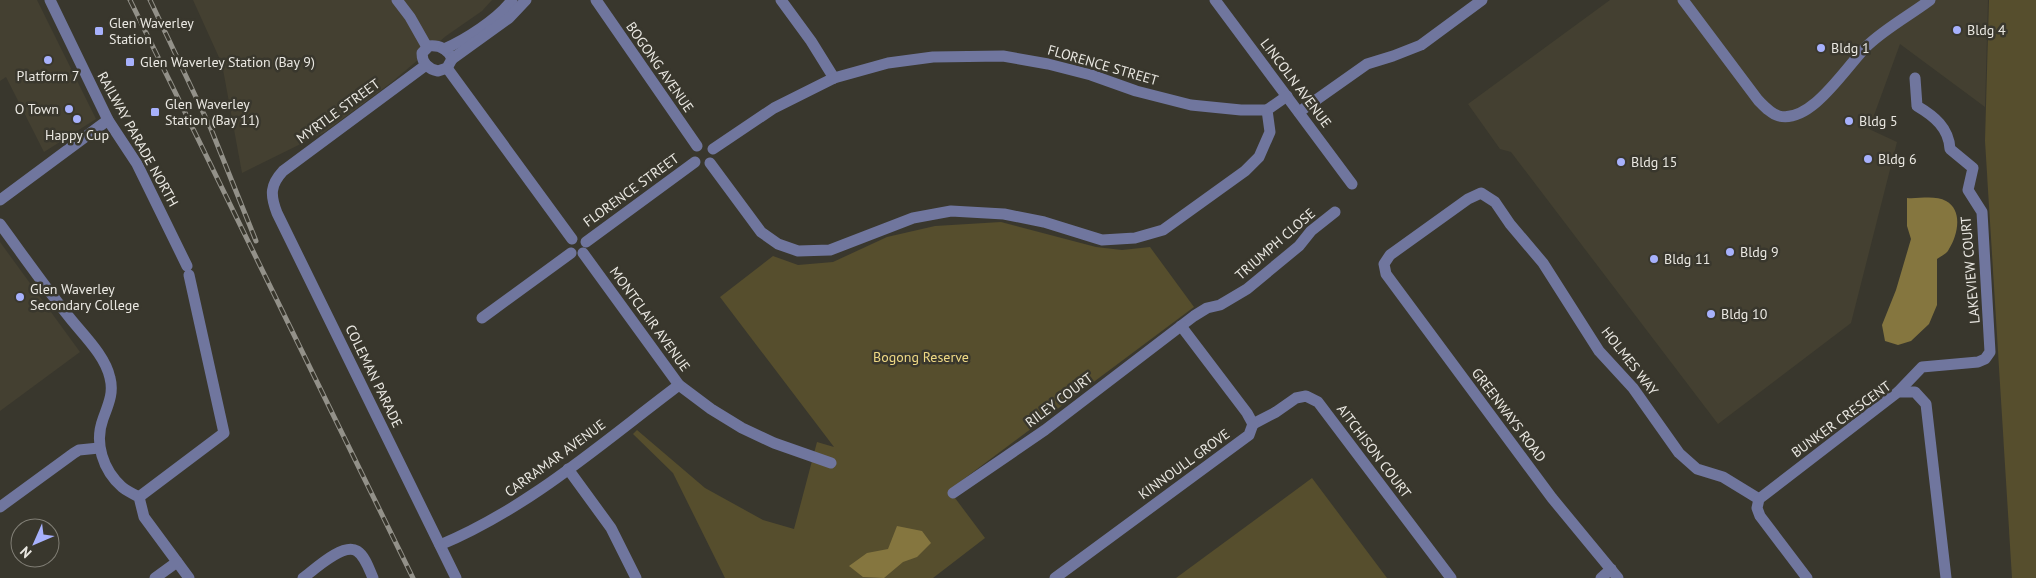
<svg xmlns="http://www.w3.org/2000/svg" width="2036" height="578" font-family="'PT Sans',sans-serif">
<rect width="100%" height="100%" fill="#39372d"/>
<g fill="#444031">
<polygon points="0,0 37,0 96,119 44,152 6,77 0,81"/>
<polygon points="193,0 492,0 482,11 446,36 392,82 325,132 242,173 222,64"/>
<polygon points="1610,0 1988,0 1985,107 1900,44 1869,129 1897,142 1851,323 1718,424 1511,152 1500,149 1468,104"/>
<polygon points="0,242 80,352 0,411"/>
</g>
<g fill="#564e2d">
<polygon points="1989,0 2036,0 2036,578 2012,578 1985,141"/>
<polygon points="1001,222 1096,247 1122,250 1150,247 1194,307 949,490 985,538 933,578 725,578 673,473 633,434 637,430 705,488 763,520 794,529 817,442 834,447 720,297 773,256 798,265 833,262 887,237 935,226"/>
<polygon points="1312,478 1387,578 1176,578"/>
</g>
<g fill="#85763f">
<path d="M1907 198C1918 199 1936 195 1946 201 1963 210 1958 235 1949 249 1947 254 1941 256 1937 259V305L1929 324 1911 341 1898 345 1885 341 1882 325 1896 290 1911 239 1907 226Z"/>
<polygon points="897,526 922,531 931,543 917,557 903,562 884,578 863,577 849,566 867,553 888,549"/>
</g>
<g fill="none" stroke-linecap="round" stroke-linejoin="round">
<g stroke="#70769e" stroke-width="11">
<polyline points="50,0 108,120 137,164 187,266"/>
<polyline points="397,0 410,17 427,47"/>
<polyline points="596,0 697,146"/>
<polyline points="781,0 811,41 834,78"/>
<polyline points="1215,0 1352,184"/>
<path d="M1683 0 1758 100C1764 106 1771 114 1779 116 1812 124 1847 65 1868 45 1886 28 1910 15 1930 0"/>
<path d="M429 46C439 45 448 49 452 59L447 68 438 71C428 69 422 63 422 53Z"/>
<path d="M444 49C465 40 498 19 512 0"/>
<polyline points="452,59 509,18 526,0"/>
<path d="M426 65 283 171C270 185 270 195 277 213L456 578"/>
<polyline points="447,68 572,239"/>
<polyline points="1299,112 1367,64 1393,56 1421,45 1482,0"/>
<polyline points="713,149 774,108 834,78 888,63 933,57 1003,56 1048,64 1091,75 1136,91 1191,105 1241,110 1267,110"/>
<polyline points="710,163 761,232 778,244 798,251 830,250 913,218 951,211 1004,214 1044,222 1102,240 1135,238 1163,230 1245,171 1259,157 1270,132 1267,110 1287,96"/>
<polyline points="0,200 108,120"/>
<path d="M0 224C22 254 43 284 66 313 80 332 105 354 110 378 114 393 108 405 103 419 94 443 103 470 122 487 127 491 133 494 139 497L144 517 189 578"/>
<polyline points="586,242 695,162"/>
<polyline points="583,253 679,385 711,409 742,428 774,443 831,463"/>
<polyline points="482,318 571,253"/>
<path d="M1898 392 1922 367 1978 362 1985 359 1990 352 1982 212 1968 190 1973 168 1950 149C1949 128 1934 116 1917 106L1915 78"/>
<polyline points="1253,424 1276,412 1296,398 1306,396 1318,402 1451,578"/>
<polyline points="568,469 611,528 636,578"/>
<polyline points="953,493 1045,430 1194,316 1207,308 1220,305 1247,289 1299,246 1311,231 1335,212"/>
<polyline points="139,497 224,433 189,275"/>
<polyline points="0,507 74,453 79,450 99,448"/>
<path d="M440 545C529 508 603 442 679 385"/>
<polyline points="155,578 177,562"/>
<path d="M303 578C314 570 343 542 357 551 365 556 369 569 373 578"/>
<polyline points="1055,578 1249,435 1253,424 1247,413 1181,326"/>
<polyline points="1601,578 1611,569"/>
<polyline points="1618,578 1552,498 1386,274 1384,264 1390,255 1468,199 1481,193 1495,202 1510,224 1543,263 1599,351 1633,388 1679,453 1697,469 1723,477 1759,499"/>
<polyline points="1807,578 1760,516 1757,508 1759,499 1898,392 1915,392 1926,404 1946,578"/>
</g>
<g stroke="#939189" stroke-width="5">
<g id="rail">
<polyline points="130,0 413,578"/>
<polyline points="150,0 211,129 256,241"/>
</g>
</g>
<use href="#rail" stroke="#39372d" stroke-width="3" stroke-dasharray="9" stroke-linecap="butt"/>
</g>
<g fill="#a7b1fc" stroke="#39372d" stroke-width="2">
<circle cx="1957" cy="30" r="5"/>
<rect x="94" y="26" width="10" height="10" rx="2.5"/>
<circle cx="1821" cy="48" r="5"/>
<circle cx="48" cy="60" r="5"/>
<rect x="125" y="57" width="10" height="10" rx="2.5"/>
<circle cx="69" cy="109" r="5"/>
<rect x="150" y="107" width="10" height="10" rx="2.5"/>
<circle cx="77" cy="119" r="5"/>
<circle cx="1849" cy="121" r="5"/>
<circle cx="1868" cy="159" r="5"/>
<circle cx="1621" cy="162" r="5"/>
<circle cx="1730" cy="252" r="5"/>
<circle cx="1654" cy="259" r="5"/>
<circle cx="20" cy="297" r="5"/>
<circle cx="1711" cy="314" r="5"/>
</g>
<g text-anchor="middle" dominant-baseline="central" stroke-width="5" stroke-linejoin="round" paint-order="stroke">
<g font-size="14" fill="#eae8e2" stroke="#39372d" text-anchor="start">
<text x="109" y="23">Glen Waverley<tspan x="109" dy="16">Station</tspan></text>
<text x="1967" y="30">Bldg 4</text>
<text x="1831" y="48">Bldg 1</text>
<text x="140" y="62">Glen Waverley Station (Bay 9)</text>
<text x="48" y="76" text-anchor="middle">Platform 7</text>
<text x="165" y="104">Glen Waverley<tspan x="165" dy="16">Station (Bay 11)</tspan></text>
<text x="59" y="109" text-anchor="end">O Town</text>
<text x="1859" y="121">Bldg 5</text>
<text x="77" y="135" text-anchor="middle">Happy Cup</text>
<text x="1878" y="159">Bldg 6</text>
<text x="1631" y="162">Bldg 15</text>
<text x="1740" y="252">Bldg 9</text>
<text x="1664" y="259">Bldg 11</text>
<text x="30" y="289">Glen Waverley<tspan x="30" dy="16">Secondary College</tspan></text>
<text x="1721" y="314">Bldg 10</text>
</g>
<g font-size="14" fill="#eae8e2" stroke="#39372d">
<text transform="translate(1103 65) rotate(16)">FLORENCE STREET</text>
<text transform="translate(660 67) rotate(55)">BOGONG AVENUE</text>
<text transform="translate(1296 83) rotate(53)">LINCOLN AVENUE</text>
<text transform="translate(338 111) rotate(-36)">MYRTLE STREET</text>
<text transform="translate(138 139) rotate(61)">RAILWAY PARADE NORTH</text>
<text transform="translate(631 190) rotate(-36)">FLORENCE STREET</text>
<text transform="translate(1275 244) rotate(-41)">TRIUMPH CLOSE</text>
<text transform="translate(1970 270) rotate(-95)">LAKEVIEW COURT</text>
<text transform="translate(650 319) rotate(54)">MONTCLAIR AVENUE</text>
<text transform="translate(1630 361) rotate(52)">HOLMES WAY</text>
<text transform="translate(374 376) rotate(64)">COLEMAN PARADE</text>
<text transform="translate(1059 400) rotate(-37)">RILEY COURT</text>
<text transform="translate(1509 415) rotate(53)">GREENWAYS ROAD</text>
<text transform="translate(1841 419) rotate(-36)">BUNKER CRESCENT</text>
<text transform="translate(1374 451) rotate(53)">AITCHISON COURT</text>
<text transform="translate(555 458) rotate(-36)">CARRAMAR AVENUE</text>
<text transform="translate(1184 464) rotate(-36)">KINNOULL GROVE</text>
</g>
<g font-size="14" fill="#efd985" stroke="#39372d">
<text x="921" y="357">Bogong Reserve</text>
</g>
</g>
<g transform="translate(35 543) rotate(225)"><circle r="24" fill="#39372d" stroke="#807e75"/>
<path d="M0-4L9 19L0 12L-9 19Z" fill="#a7b1fc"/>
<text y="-8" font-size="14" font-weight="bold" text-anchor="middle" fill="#eae8e2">N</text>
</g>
</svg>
